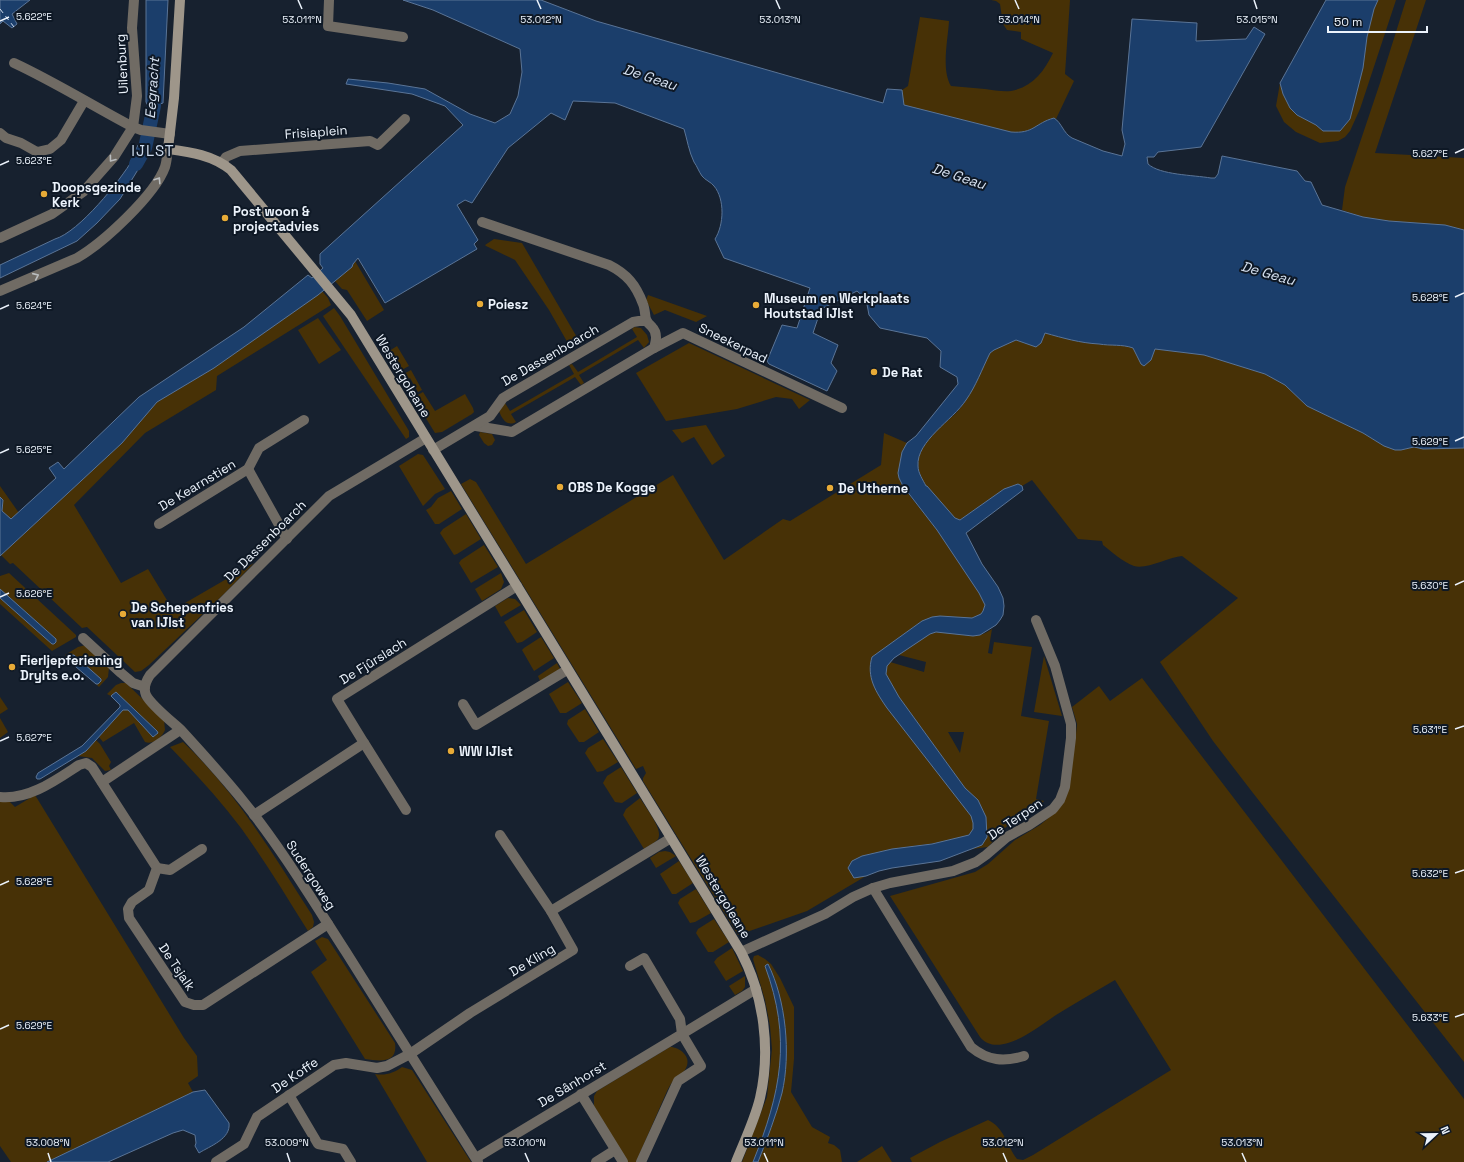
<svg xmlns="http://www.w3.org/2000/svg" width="1464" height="1162" font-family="'Space Grotesk',sans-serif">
<rect width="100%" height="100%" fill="#17212f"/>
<g fill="#473106" fill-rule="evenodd">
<path d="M991 0H1070L1065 74 1074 81 1056 119 1054 118C1035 123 1034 134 1011 132L903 105 902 90 908 86 920 17 949 21C948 40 941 69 951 86 962 87 974 88 985 89 993 90 1003 92 1011 91 1032 87 1044 72 1053 53L1021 39V32L1007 30 1003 24 1000 4 996 1Z"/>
<polygon points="1378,0 1396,0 1360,109 1350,131 1345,137 1338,141 1320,143 1296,132 1284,122 1276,106 1280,83 1283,94 1290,108 1297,115 1316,125 1323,131 1340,131 1350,119 1363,68 1367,37 1374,9"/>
<polygon points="1406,0 1426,0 1375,153 1464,158 1464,230 1445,225 1389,221 1363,217 1342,210 1345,187 1380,83"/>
<polygon points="494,239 522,243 578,339 569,345 549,310 515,260 486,246 485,245"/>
<polygon points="355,261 384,310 367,321 347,290 342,289 335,281 352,267"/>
<polygon points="322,291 328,298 331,305 217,376 216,390 145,433 74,505 121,583 148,569 173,610 254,563 226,592 149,665 141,671 135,672 87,627 82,628 13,563 10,564 1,555 122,443 157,402 214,368"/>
<polygon points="648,295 707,316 696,322 665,310 654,315 646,300"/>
<polygon points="334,308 340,316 409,431 409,437 406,439 323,316"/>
<polygon points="318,318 341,350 319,364 298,330"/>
<path d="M634 327 641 328 647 335 649 342 644 348 638 340 579 375 584 383 581 385 575 377 511 414 516 422C507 427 502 419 499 411L505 403 510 411 574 374 569 365 572 364 578 372 637 337 632 329Z"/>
<path d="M1045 333C1062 338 1079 342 1097 344 1109 346 1121 344 1133 348L1137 353 1151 360 1155 349 1204 355 1265 374 1285 385 1307 406 1363 433 1384 446 1401 450 1414 447 1423 449 1464 448V1062L1253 793 1213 741 1160 662 1238 598 1182 556C1169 557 1146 570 1134 566 1123 562 1112 552 1103 545L1102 541 1078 539 1032 480 1022 486 1018 484 1004 489 960 520 955 518C934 498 904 472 926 442 934 430 947 422 957 412 972 395 979 373 990 353L994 350 1016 340 1026 344 1041 343Z"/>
<polygon points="689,343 810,400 799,409 792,399 776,397 737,409 666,421 636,373"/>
<polygon points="397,346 409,366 398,372 386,353"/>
<polygon points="411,370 422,390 418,392 410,378 406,380 400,376"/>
<polygon points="423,392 435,411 465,394 473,408 474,412 472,414 442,432 435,433 416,402 416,396"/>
<polygon points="706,425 725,456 712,465 694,437 682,443 672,430"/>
<polygon points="480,432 492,434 495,440 492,445 488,446 484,443 479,435"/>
<path d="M884 433 907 443C900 455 897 473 902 486L937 530 979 593 985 605 983 611 981 614 972 618 940 616 932 617 922 621 872 657 870 670 971 816C974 822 975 828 970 833 962 842 906 846 892 849 881 851 871 854 862 856L854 878 866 876 807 911 738 935 643 781V778L646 773 643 766 636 769 461 484 470 479 476 482 526 564 673 475 724 560 783 519 790 521 881 465Z"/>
<polygon points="418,454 423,455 445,489 435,494 423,506 399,466"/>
<polygon points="0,486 19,513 10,519 2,511 3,500 0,497"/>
<polygon points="451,491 462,509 439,524 435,524 426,510 431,507 438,498"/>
<polygon points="466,514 481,539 457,554 454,555 440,533 443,529"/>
<polygon points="484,545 498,567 471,583 459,563 461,560"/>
<polygon points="9,573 76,635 76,637 52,651 0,604 0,598 52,644 56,642 56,639 0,589 0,576"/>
<polygon points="501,573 504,582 501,589 482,601 475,589"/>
<polygon points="508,598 515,599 521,605 501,617 495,606"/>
<polygon points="524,610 537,632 522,642 517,643 504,622"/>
<path d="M992 629 988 653 992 654 994 642 1032 647 1021 716 1049 721 1036 799 1044 801 1041 805 1006 827 988 847 972 849 982 845 987 837V828L986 817 978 800 965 788 899 697 886 674 887 666 890 662 924 672 926 662 899 655C910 647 924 634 937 632 958 631 973 643 992 629ZM948 732H964L960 753Z"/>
<polygon points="541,637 554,658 534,671 522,650 524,648"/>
<polygon points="86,645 109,668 108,677 99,687 96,684 99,684 65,655 78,647"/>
<polygon points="1044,656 1062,716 1034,712"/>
<polygon points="557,663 560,669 540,681 538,676"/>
<path d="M1142 678 1464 1099V1162H912L910 1158 940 1142 988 1120C1004 1127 1007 1146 1017 1159L1023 1160 1033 1155 1171 1070 1115 980C1095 992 1075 1003 1056 1015 1041 1025 1025 1038 1008 1043 998 1046 987 1046 980 1037L890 896 975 872 988 864 1015 840 1040 825 1052 815 1076 734 1077 724 1072 707 1099 686 1110 701Z"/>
<polygon points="568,682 582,703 566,713 560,713 549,694"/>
<path d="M121 683H126L164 720 165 730C162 737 154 745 145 742L134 723 103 742 99 737 123 710H128L153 737 158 733 157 731 116 692 112 695 111 696 107 694 116 685Z"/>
<polygon points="0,697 8,709 0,714"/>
<polygon points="585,709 599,732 584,742 579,742 567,724 568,720"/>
<polygon points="0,718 8,732 0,738"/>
<polygon points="603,739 618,762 603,771 597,772 585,753 588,748"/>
<polygon points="96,740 100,744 111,762 109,766 111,770 105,771 92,758 78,756 86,751"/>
<path d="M183 742C236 792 273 854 312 915L314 922 313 927 308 931C286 896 265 861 241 828 219 799 195 773 170 747Z"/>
<polygon points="621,767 637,793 622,803 615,802 603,783 607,776"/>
<polygon points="35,795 184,1038 197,1056 198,1076 188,1083 193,1092 47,1162 11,1162 0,1146 0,798 8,800 15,807"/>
<path d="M640 798C645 807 664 830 658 839 655 843 648 846 644 849L623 815 626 809Z"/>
<polygon points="665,851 670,852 676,856 656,868 650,858 659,852"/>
<polygon points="679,861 693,883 676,894 672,894 660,874"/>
<polygon points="696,889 711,913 695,922 690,923 678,903 680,899"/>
<polygon points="714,919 729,942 713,952 708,952 696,933 698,929"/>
<path d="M322 937 328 939 395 1043C398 1064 380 1061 365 1059L311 972 327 960 315 941Z"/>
<polygon points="732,948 743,971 726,981 714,962 717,958"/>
<path d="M758 955 765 959 771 964 780 978 794 1007V1059L791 1092 812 1127 830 1137 828 1143 834 1145 840 1150 842 1162H758C768 1135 780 1108 784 1080 790 1042 784 1001 769 966 771 985 778 1003 780 1023 785 1071 771 1117 753 1162H742L767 1097 772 1049 770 1026 765 1000 753 959 754 956Z"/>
<polygon points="745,976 745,987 742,991 735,995 729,986"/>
<path d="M670 1047C680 1047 692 1057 686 1068 684 1073 677 1076 674 1080 671 1083 669 1087 667 1091L636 1162H628L594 1106V1096L597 1091Z"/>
<path d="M402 1067 412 1070 471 1162H427L375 1074C385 1076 394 1073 402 1067Z"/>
<polygon points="882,1146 892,1162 857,1162"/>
</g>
<g fill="#1b3e6b" stroke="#5a7496">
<polygon points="0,0 30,0 12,14 17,24 12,28 3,21 0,24"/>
<polygon points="146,0 168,0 163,103 154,106 148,106 146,102"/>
<path d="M403 0H541L596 21 883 103 887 89 902 90 904 105 1011 132C1034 134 1035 123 1054 118 1062 123 1063 133 1072 138L1103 151 1122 156 1125 144 1122 130 1132 19 1197 23 1196 41 1246 39 1254 27 1265 34 1201 147 1158 152 1154 157H1147L1148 164C1160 175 1193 175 1211 178H1215L1218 174 1222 156 1297 171 1305 181 1311 182 1322 205 1363 217 1389 221 1445 225 1464 230V448L1423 449 1414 447 1401 450H1395L1384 446 1363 433 1307 406 1285 385 1265 374 1204 355 1155 349 1151 360 1144 366 1141 364 1133 348C1122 344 1111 346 1099 344 1080 343 1063 338 1045 333L1041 343 1036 347 1016 340 994 350 990 353C982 369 976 386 966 400 953 420 916 441 918 466 918 473 923 480 926 486H927L955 518 960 520 1004 489 1018 484 1022 486 1023 490 966 533 982 564 998 587 1003 598 1004 606 1003 615 1000 620 996 625 980 635 973 636 936 632 930 634 894 658 887 666 886 674 899 697 965 788 978 800 986 817 987 837 982 845 940 861 892 868 879 871 866 876 854 878 848 868 852 861 862 856 892 849 932 844 969 835 973 829V823L971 816 887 708C876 692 866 677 872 657L922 621 932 617 940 616 972 618 981 614 983 611 985 605 979 593 937 530 903 486 899 478 898 473 902 452 907 443 916 436 958 384 957 377 940 367 941 351 927 338 880 328 869 315 866 299 857 291 821 309 813 333 838 345 831 363 837 371 827 391 769 364 767 361 782 325 797 328 810 288 724 258 715 239C724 225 725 199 714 186 711 182 705 180 702 176 699 172 697 166 694 162 689 152 687 139 684 129L615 103 573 101 565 120 551 113 508 148 472 203 465 200 457 205 478 240 474 244 477 249 385 303 358 258 353 264 352 267 318 295 214 368 157 402 122 443 0 556V497L3 500 2 511 11 519 56 478 49 468 58 462 64 469 139 397 244 327 308 275 312 278 323 268 320 264V254L463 125 445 106 412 94 346 84 348 79 388 83 425 89 470 114 495 123 510 114 518 96 522 72 520 49 433 10Z"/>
<polygon points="1326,0 1378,0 1374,9 1367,37 1363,68 1350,119 1340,131 1323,131 1316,125 1297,115 1290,108 1283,94 1280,83"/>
<path d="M138 145 150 150 120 199 97 223 77 241 0 278V265L55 239C79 232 120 181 133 159 135 155 136 149 138 145Z"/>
<polygon points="0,589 56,639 56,642 54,644 52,644 0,598"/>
<polygon points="71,655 74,655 101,679 101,681 98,684 96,684 69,661 68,658"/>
<polygon points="116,692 157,731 158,733 153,737 128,710 123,710 86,751 40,779 37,779 36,777 38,773 82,746 120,707 120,705 111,696 112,695"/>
<path d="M768 964C786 1000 791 1054 782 1093 776 1116 767 1139 758 1162H753C781 1092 792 1039 765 966L766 965Z"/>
<path d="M205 1090 229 1123C231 1139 210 1146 199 1153L195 1146 196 1143 195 1135 183 1130 173 1133 108 1162H47L193 1092Z"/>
</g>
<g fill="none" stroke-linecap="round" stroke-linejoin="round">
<polyline stroke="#1b3e6b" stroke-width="14" points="136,164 145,148 154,106 154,88"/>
<polyline stroke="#d7e2f1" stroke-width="1" stroke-dasharray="5 4" stroke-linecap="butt" points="0,9 14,27"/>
<g stroke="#706b64" stroke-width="10">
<polyline points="329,0 328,26 403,37"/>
<path d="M14 63C55 82 93 106 133 127L141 130 170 134"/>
<polyline points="0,133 6,138 21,143 37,152 50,149 61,140 84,101"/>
<polyline points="222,163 226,157 240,151 370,141 378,145 405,119"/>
<path d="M482 222 609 265C627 274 636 285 643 304 645 309 645 315 646 320 647 323 650 324 652 327 658 333 656 341 654 348L683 333 842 408"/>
<polyline points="0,238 52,214 83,192 114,157 133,127 137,96 132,28 134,0"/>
<path d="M0 291 77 258C103 243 155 195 165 167 167 161 167 154 168 149"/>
<polyline points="476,426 512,432 654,348"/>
<path d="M426 438 329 496 150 675C146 681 143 688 146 695 151 705 171 721 180 729 202 753 224 777 244 802 282 849 313 901 346 952 390 1022 434 1092 478 1162"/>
<polyline points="433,450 490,416 503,398 633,322 639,321 647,321"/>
<polyline points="248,469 287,539"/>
<polyline points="159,524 248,469 259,448 304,420"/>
<polyline points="83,638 121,673 133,683 145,687"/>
<polyline points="463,704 476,725 567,670"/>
<polyline points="364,743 406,810"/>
<polyline points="102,782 180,730"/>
<path d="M0 797C29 800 56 780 79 765L86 763 92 767 157 868 149 890 132 902 128 909 129 918 185 1002 194 1005H203L328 924"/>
<polyline points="254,815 364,743 337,699 517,586"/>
<polyline points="500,835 551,911"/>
<polyline points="157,868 170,870 202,849"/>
<path d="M873 888 971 1047C988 1061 1004 1062 1024 1056"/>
<polyline points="741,952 825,914 853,897 873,888 890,883 953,871 976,862 986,855 1007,837 1029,825 1053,809 1060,800 1065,787 1071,738 1071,724 1055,666 1036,620"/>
<polyline points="581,1094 623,1162"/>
<polyline points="289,1095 318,1144 343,1149 351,1162"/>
<polyline points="476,1158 682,1034 680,1019 644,958 630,966"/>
<polyline points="216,1162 244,1144 257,1117 334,1065 346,1063 377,1068 387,1066 410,1054 470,1013 573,950 551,911 671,838"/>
<polyline points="596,1162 615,1150"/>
<polyline points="641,1162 678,1081 701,1066 682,1034 756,989"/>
</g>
<path stroke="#9e968a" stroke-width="10" d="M180 0 174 98 168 149C190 152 213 155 231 170L351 315 741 952C764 996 771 1050 760 1098 755 1119 744 1142 736 1162"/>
</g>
<defs><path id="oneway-chevron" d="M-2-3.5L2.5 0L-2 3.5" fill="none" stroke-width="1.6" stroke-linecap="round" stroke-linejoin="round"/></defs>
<g stroke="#babdbf">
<use href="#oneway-chevron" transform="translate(112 159) rotate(127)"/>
<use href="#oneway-chevron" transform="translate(158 180) rotate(-57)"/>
<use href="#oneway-chevron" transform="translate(36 276) rotate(-24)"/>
</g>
<path fill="none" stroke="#ecf3fc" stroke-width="1.5" d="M298 0 302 9M537 0 541 9M776 0 780 9M1015 0 1019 9M1254 0 1257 9M0 21 9 17M1455 153 1464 149M0 165 9 161M1455 297 1464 293M0 309 9 305M1455 441 1464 437M0 453 9 449M1455 585 1464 581M0 597 9 593M1455 729 1464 726M0 741 9 737M1455 873 1464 870M0 885 9 881M1455 1017 1464 1014M0 1029 9 1025M48 1153 51 1162M287 1153 290 1162M525 1153 529 1162M764 1153 768 1162M1003 1153 1007 1162M1242 1153 1246 1162"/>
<g fill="#e8ab37" stroke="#0e1825" stroke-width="1.5">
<circle cx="44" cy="194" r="4"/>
<circle cx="225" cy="218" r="4"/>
<circle cx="480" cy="304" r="4"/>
<circle cx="756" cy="305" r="4"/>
<circle cx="874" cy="372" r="4"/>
<circle cx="560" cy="487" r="4"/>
<circle cx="830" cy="488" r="4"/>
<circle cx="123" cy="614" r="4"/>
<circle cx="12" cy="667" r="4"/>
<circle cx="451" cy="751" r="4"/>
</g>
<g text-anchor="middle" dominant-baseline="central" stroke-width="4" stroke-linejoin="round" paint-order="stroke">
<g font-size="13" fill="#ecf3fc" stroke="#0e1825">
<text transform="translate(122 64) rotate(-93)">Uilenburg</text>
<text transform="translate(316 132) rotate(-4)">Frisiaplein</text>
<text transform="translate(733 343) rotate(26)">Sneekerpad</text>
<text transform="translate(550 355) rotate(-30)">De Dassenboarch</text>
<text transform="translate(403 376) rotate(59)">Westergoleane</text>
<text transform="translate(197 485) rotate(-31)">De Kearnstien</text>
<text transform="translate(265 541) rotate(-45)">De Dassenboarch</text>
<text transform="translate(373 661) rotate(-32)">De Fjûrslach</text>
<text transform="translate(1015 819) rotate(-34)">De Terpen</text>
<text transform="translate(311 875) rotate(57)">Sudergoweg</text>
<text transform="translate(723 897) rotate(59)">Westergoleane</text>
<text transform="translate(532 960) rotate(-31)">De Kling</text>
<text transform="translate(177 967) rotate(56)">De Tsjalk</text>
<text transform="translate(295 1075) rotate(-34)">De Koffe</text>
<text transform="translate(572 1084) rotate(-31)">De Sânhorst</text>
</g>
<g font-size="13" font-weight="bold" fill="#ecf3fc" stroke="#0e1825" text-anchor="start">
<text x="52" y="187">Doopsgezinde<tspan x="52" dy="15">Kerk</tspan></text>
<text x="233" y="211">Post woon &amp;<tspan x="233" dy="15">projectadvies</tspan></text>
<text x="764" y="298">Museum en Werkplaats<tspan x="764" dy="15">Houtstad IJlst</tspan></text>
<text x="488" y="304">Poiesz</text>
<text x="882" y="372">De Rat</text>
<text x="568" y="487">OBS De Kogge</text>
<text x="838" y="488">De Utherne</text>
<text x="131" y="607">De Schepenfries<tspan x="131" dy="15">van IJlst</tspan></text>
<text x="20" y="660">Fierljepferiening<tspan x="20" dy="15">Drylts e.o.</tspan></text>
<text x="459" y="751">WW IJlst</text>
</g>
<g font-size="14" font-style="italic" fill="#d7e2f1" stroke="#0e1825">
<text transform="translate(650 77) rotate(18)">De Geau</text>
<text transform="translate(152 88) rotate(-86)">Eegracht</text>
<text transform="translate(959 176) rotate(18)">De Geau</text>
<text transform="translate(1268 273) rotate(16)">De Geau</text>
</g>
<g font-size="15" letter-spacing="1" fill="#ccdaec" stroke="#0e1825">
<text x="153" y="150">IJLST</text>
</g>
</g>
<g font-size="10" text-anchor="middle" fill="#ecf3fc" stroke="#0e1825" stroke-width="4" stroke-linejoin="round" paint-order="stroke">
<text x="34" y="20">5.622°E</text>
<text x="302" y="23">53.011°N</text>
<text x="541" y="23">53.012°N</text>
<text x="780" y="23">53.013°N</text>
<text x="1019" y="23">53.014°N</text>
<text x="1257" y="23">53.015°N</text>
<text x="1430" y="157">5.627°E</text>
<text x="34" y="164">5.623°E</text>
<text x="1430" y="301">5.628°E</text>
<text x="34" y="309">5.624°E</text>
<text x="1430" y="445">5.629°E</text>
<text x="34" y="453">5.625°E</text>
<text x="1430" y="589">5.630°E</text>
<text x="34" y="597">5.626°E</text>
<text x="1430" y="733">5.631°E</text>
<text x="34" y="741">5.627°E</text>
<text x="1430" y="877">5.632°E</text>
<text x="34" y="885">5.628°E</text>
<text x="1430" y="1021">5.633°E</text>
<text x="34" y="1029">5.629°E</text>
<text x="48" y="1146">53.008°N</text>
<text x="287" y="1146">53.009°N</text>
<text x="525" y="1146">53.010°N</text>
<text x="764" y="1146">53.011°N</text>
<text x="1003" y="1146">53.012°N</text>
<text x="1242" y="1146">53.013°N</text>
</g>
<g transform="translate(1436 1134) rotate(68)" stroke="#0e1825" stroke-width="3" paint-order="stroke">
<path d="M0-3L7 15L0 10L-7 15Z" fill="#ecf3fc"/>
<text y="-6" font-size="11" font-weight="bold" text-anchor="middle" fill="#ecf3fc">N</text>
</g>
<path d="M1328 26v6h99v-6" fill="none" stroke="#ecf3fc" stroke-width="2"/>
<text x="1334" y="26" font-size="12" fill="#ecf3fc" stroke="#0e1825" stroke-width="3" paint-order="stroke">50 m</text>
</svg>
